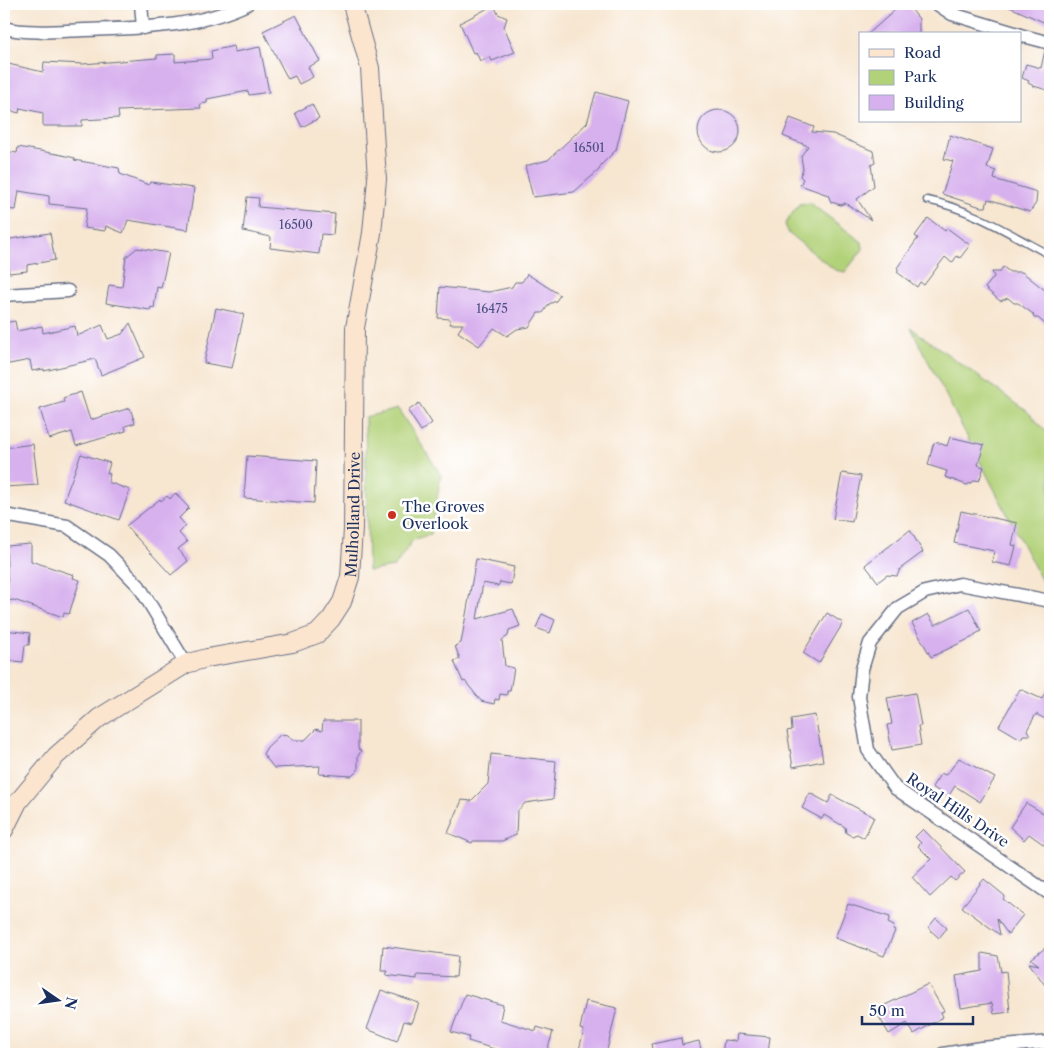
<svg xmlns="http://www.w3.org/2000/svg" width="1054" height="1058" font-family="'Libre Caslon Text',serif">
<rect width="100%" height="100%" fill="#fff"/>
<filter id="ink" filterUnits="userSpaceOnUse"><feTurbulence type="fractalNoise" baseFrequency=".02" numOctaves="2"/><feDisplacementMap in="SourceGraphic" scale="10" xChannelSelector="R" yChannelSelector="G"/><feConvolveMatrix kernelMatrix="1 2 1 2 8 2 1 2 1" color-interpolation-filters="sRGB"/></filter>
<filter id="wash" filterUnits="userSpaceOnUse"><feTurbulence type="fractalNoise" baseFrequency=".0096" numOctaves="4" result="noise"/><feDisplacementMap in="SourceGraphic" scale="20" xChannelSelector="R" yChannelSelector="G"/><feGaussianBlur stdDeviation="1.12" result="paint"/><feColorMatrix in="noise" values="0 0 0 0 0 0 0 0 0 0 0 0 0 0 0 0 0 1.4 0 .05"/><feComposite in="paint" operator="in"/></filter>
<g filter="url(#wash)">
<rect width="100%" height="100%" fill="#f7e6d0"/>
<g fill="#b2d279" stroke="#66806c">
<polygon points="810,203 862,242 863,249 845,272 835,270 788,233 785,224 799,204"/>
<polygon points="911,328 1028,412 1050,436 1050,597"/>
<polygon points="398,409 441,475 431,534 413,540 394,567 368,571 365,417"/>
</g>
<g id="blocks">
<g fill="#d7b0ee">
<polygon points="902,4 907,4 919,19 919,34 868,34"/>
<polygon points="1003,4 1050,4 1050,25"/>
<polygon points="494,5 498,14 507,18 504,27 515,52 492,61 490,57 480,61 476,52 473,53 460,23"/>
<polygon points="296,15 320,61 308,67 313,77 299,84 295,76 288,79 263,31"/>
<polygon points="234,46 235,52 260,47 269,92 249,95 248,91 207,99 207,103 200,104 201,108 118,111 119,118 82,120 82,126 43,126 43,113 20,108 19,113 4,109 4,63 43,72 44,62 83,64 157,58 157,55 175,54 175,62 212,59 211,51"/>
<polygon points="1045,50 1050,51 1050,91 1034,86 1028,83 1029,81 1022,78 1026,64 1041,68"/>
<polygon points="596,92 628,101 616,150 601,165 599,170 574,192 533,197 525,166 548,160 587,123"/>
<polygon points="312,104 319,118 302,127 295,113"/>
<circle cx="719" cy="131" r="21"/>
<polygon points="790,118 814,127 812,132 833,134 873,151 875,163 871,165 874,186 857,199 871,220 845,203 841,205 831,202 828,195 800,185 803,179 800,176 803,169 801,156 808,146 783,136"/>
<polygon points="950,135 993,149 987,168 996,171 994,179 1037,192 1036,203 1030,212 988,199 986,207 981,207 942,194 953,161 944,159"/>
<polygon points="18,147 57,154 75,158 74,160 119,168 120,174 149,185 150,182 194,188 188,230 128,220 123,233 106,226 105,231 84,228 87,208 49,204 49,196 19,191 16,210 4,209 4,151 17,153"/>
<polygon points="247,197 259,198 258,207 335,214 333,235 321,234 319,254 270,248 271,237 243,231"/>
<polygon points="928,218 945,231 947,228 970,245 960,258 957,256 952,263 945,257 924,285 920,282 917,287 897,272 899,270 897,268 918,238 915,236"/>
<polygon points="50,233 55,260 27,265 27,271 9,273 8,267 4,268 4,240"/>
<polygon points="137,248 169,253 161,288 157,287 154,308 151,307 150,310 106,303 109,285 122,287 126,257"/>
<polygon points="1003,267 1010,272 1022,272 1050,294 1050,328 1038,318 1034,318 1033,314 1018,303 1014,303 1008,298 1000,301 985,288 994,277 992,272 1000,272"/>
<polygon points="527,274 560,295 556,301 549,304 543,313 538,313 529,327 517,329 507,336 494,328 479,346 458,332 463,324 450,324 450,319 438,318 440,287 489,292 512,287 515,282 522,282"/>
<polygon points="216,308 244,314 232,368 204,363"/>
<polygon points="15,321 17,331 42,326 43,333 75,326 77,336 102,325 108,339 122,334 130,323 145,357 101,375 95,359 44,371 44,369 32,371 30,360 4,365 4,323"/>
<polygon points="81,392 90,420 130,408 135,423 125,426 126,431 76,446 72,432 49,439 40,409 64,402 63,398"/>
<polygon points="419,403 432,423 421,431 408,411"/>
<polygon points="950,437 984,445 978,465 984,467 979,481 976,480 967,485 945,477 947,471 928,465 933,445 936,442 947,446"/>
<polygon points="33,444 38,485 4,487 4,448"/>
<polygon points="81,454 110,463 107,473 110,474 108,482 130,490 119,520 64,500"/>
<polygon points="247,456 316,461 314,503 244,498"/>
<polygon points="842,473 861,476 852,522 833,519"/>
<polygon points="175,493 189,508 179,518 186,526 179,533 187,542 178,549 188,561 171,575 126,526 160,499 161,501 167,496 170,499"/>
<polygon points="961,511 1017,523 1012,545 1016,546 1011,566 992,562 994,551 954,543"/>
<polygon points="910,530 923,552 900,569 897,576 887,575 878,582 865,565"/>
<polygon points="31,544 31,561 74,575 73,578 80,580 69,614 64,613 63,617 14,600 6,601 5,590 8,589 6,546"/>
<polygon points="476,559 514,567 511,584 500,582 498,586 483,583 477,619 513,609 520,626 509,630 508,636 502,640 505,666 514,668 510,691 507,691 507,695 500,694 499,700 495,699 494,704 481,701 465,681 463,682 454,661 460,659 455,646 461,643"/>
<polygon points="969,608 981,631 974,635 975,636 931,657 912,623 928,614 935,625"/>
<polygon points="827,613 843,623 819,663 803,653"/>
<polygon points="542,614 555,620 550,633 536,628"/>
<polygon points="4,630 30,633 29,645 25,645 23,662 4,660"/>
<polygon points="1050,684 1050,714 1047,720 1036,714 1027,730 1030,735 1023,735 1021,739 999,726 1020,689 1042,699"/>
<polygon points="915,693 921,726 918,726 921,745 892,750 887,725 892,724 887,698"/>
<polygon points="815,715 823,761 793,767 787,731 792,730 791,719"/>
<polygon points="323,721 358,721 358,749 361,751 358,756 358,770 352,776 319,774 320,766 274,768 263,754 267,747 281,734 288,735 292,740 305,740 316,729 322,731"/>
<polygon points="491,754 556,761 553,799 525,803 517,812 516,835 502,841 473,841 472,843 448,833 462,800 471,801 488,784"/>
<polygon points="959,758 995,778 980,802 955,786 948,797 932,787 941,773 945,775 948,773"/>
<polygon points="810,793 828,803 832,795 874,817 864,838 857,834 852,836 846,833 845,827 824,815 822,819 802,808"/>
<polygon points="1026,803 1050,817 1050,849 1029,834 1024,840 1010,827"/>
<polygon points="923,829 965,872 955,881 951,877 930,897 912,877 931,859 918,846 921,843 915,837"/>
<polygon points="984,879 1005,896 1003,899 1023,915 1008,934 997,919 1000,935 962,907"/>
<polygon points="848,904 890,917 888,923 894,926 893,930 895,931 884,956 835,938"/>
<polygon points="936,918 947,928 939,938 928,928"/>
<polygon points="1050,944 1050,992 1029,963 1039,965 1031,959"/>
<polygon points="383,946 458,956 456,977 417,975 417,979 386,975 388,971 381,971"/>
<polygon points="982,953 998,956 1001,972 1006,971 1010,1012 994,1014 992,1003 961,1008 956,976 982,971"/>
<polygon points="928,984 944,1011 941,1012 943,1017 914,1034 907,1023 889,1034 875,1010"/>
<polygon points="381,990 419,1003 412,1023 404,1021 397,1041 367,1029"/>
<polygon points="465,994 503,1005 500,1020 536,1031 537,1027 553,1032 546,1054 500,1054 501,1051 468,1041 469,1037 451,1032"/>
<polygon points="586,1001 617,1008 606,1054 578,1054 584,1030 580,1029"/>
<polygon points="737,1034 770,1037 768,1054 722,1054 724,1040 736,1041"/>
<polygon points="681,1038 682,1045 699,1041 702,1054 654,1054 652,1044"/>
</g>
</g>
</g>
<g filter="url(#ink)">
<use href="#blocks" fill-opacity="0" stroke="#686f86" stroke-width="1"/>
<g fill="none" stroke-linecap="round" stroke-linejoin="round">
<g stroke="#686f86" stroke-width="9">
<path id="lane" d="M927 200C972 209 1010 234 1050 255"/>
</g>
<g stroke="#686f86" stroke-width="15">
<g id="street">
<polyline points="141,4 143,28"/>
<polyline points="937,4 952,14 1018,34"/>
<path d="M4 28C29 34 59 31 85 30 139 28 197 28 247 4"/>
<polyline points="1020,35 1050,43"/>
<polyline points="4,295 68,291"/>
<polyline points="4,515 67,526 109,555 139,586 186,664"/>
<polyline points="1050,601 960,584 925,592 898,608 870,643 862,669 859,697 868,750 895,788 1050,894"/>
<polyline points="943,1054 981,1048 1050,1042"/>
</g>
</g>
<g stroke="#686f86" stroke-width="20">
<g id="secondary">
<path id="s1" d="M4 830 18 802 56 756 99 718 186 664 207 658 293 643 317 634 331 619 342 602 350 577 353 529 355 328 372 233 377 179 370 68 352 4"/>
</g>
</g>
<use href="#lane" stroke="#fff" stroke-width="6"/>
<use href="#street" stroke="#fff" stroke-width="12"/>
<use href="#secondary" stroke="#fbe5cf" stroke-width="18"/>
</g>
</g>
<circle fill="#c8321e" stroke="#fff" stroke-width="2" cx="392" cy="515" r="5"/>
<g text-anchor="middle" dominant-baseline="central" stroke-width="5" stroke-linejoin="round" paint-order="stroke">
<g font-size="12" fill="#4a4f82">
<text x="589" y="147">16501</text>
<text x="296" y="224">16500</text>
<text x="492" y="308">16475</text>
</g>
<g font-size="15" fill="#1b2f5e" stroke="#fff" text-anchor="start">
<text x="402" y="506">The Groves<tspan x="402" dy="17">Overlook</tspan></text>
</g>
<g font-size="15" fill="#1b2f5e" stroke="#fff">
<text stroke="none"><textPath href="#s1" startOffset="515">Mulholland Drive</textPath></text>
<text transform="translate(958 810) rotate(34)">Royal Hills Drive</text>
</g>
</g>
<rect width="1054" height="1058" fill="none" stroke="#fff" stroke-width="20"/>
<rect x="859" y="32" width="162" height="90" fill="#ffffff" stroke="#a4acbf"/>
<rect x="869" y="49" width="25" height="8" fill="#fbe5cf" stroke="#a4acbf"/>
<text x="904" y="58" font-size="15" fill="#1b2f5e">Road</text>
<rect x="869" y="70" width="25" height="15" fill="#b2d279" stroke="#a4acbf"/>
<text x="904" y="82" font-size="15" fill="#1b2f5e">Park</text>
<rect x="869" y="95" width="25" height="15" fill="#d7b0ee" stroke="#a4acbf"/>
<text x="904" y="108" font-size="15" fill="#1b2f5e">Building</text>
<g transform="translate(58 1000) rotate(103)" stroke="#ffffff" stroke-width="4" paint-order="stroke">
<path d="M0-4L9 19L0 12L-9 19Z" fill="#1b2f5e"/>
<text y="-8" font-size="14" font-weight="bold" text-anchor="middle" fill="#1b2f5e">N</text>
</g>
<path d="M862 1016v8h111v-8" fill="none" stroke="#1b2f5e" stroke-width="2.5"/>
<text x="869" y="1016" font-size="15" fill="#1b2f5e" stroke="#ffffff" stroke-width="4" paint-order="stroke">50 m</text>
</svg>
